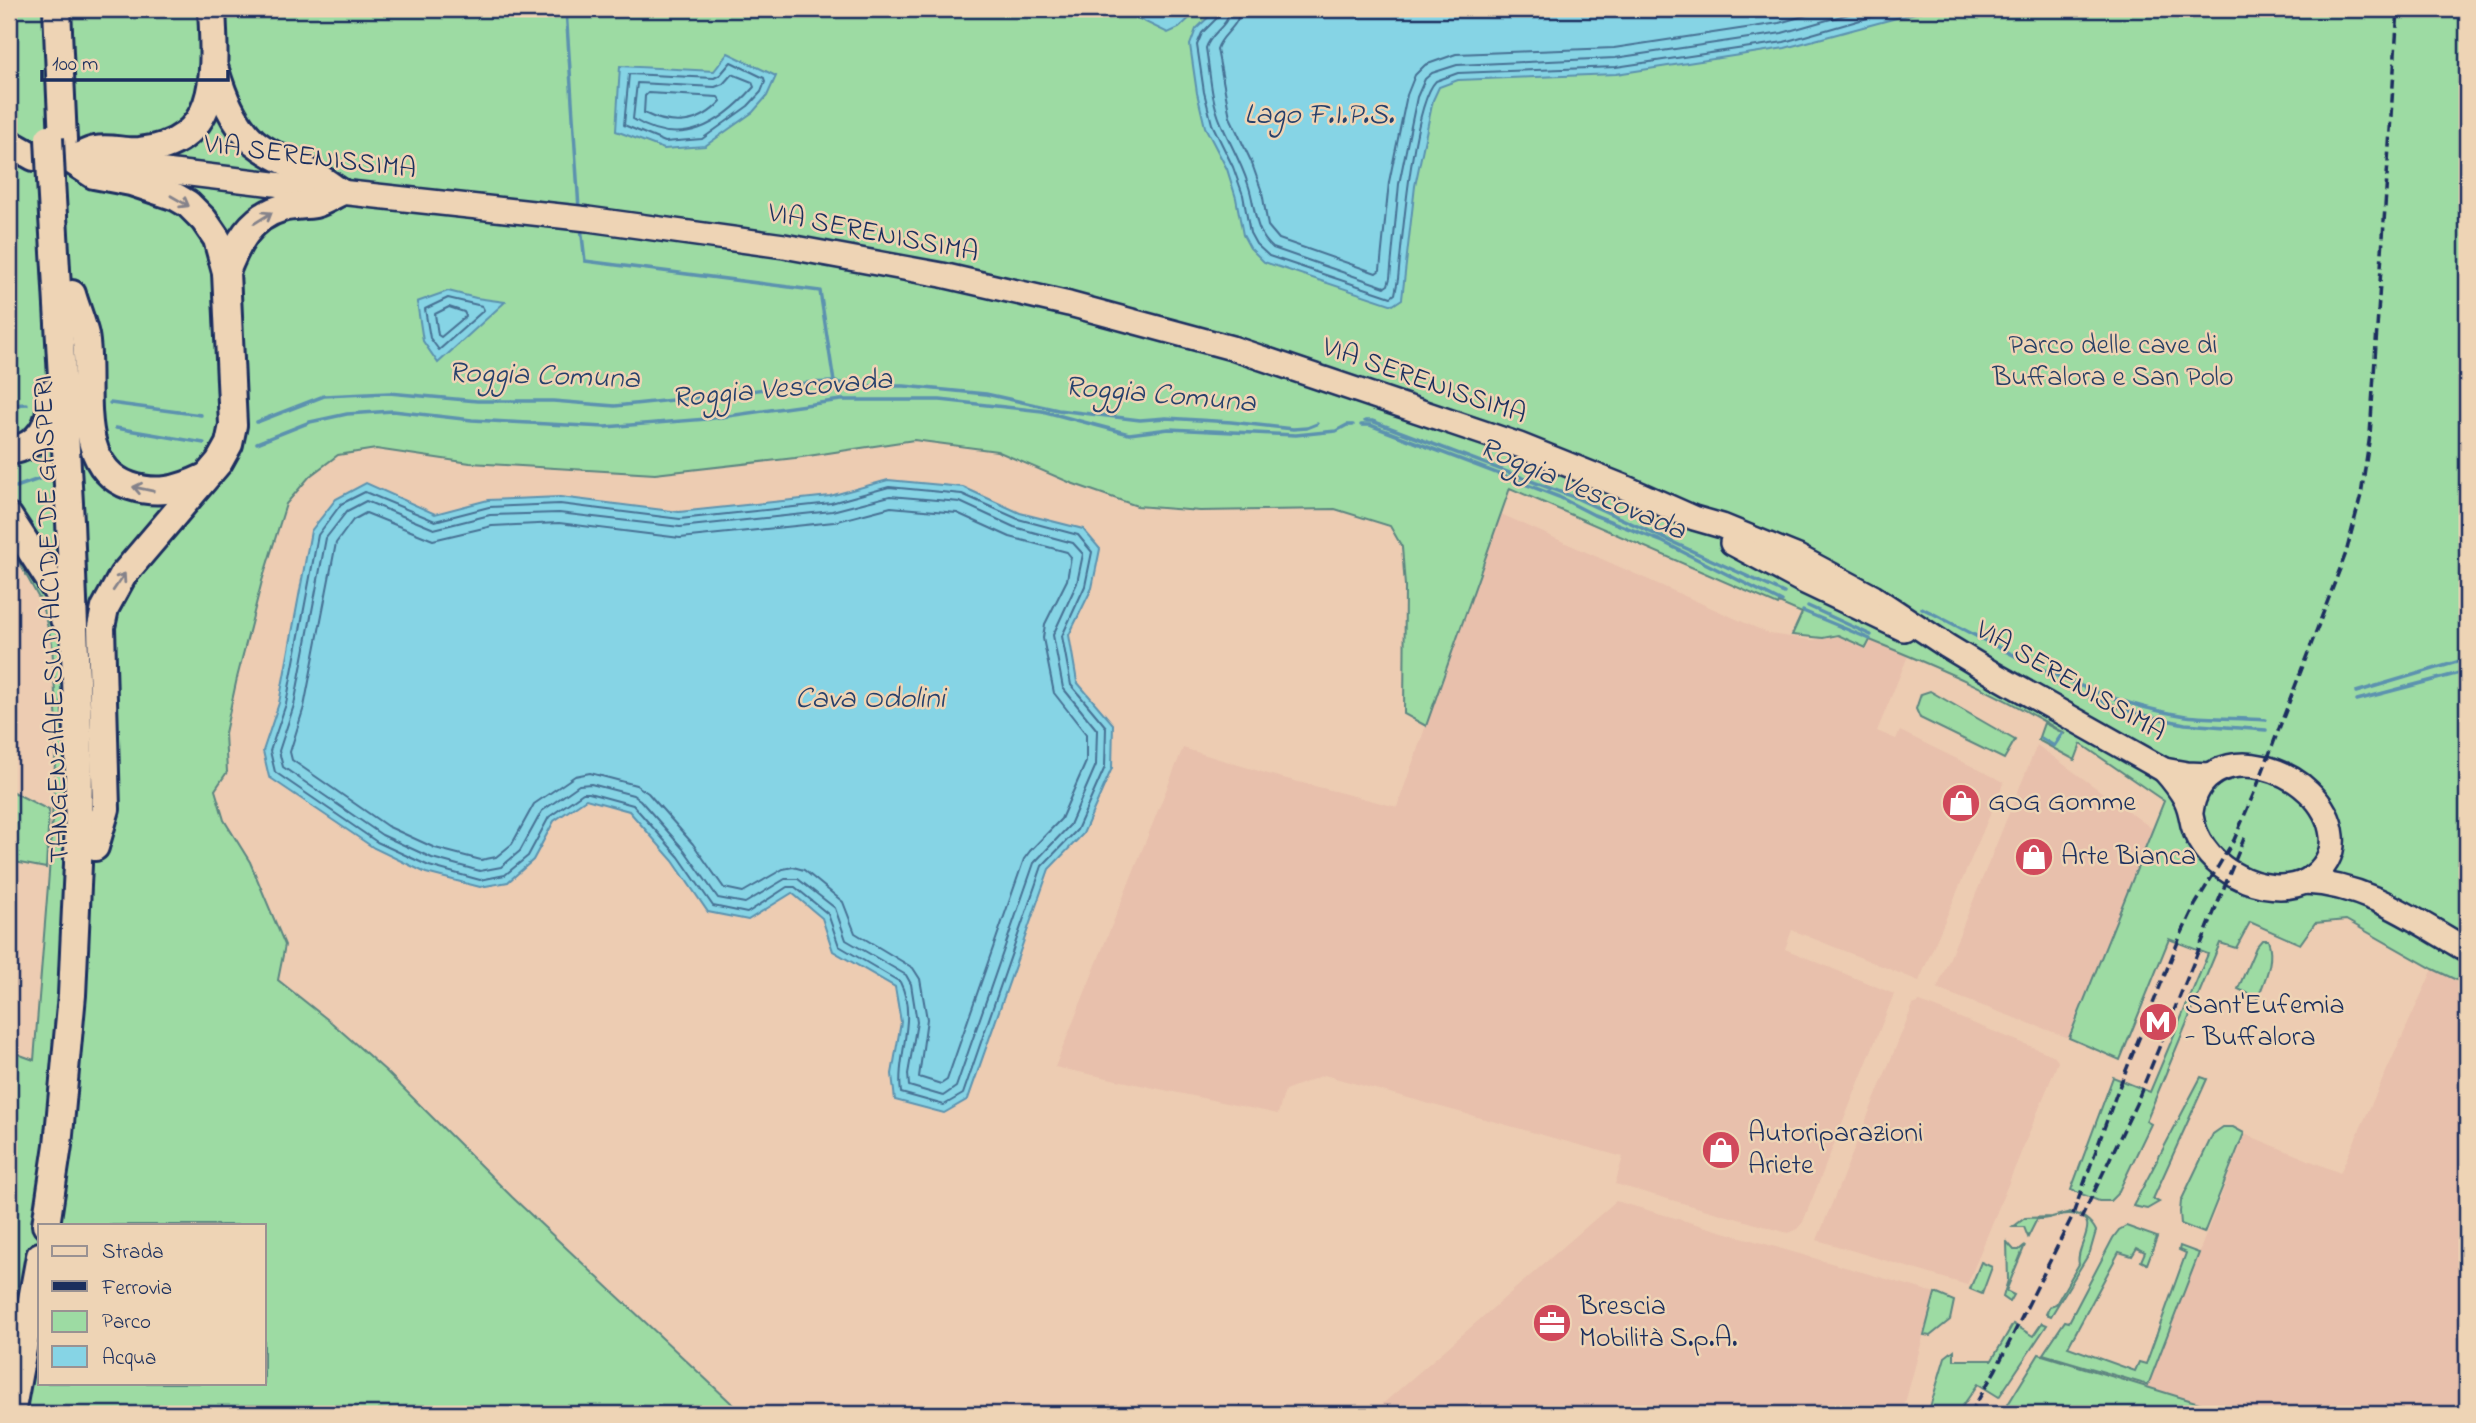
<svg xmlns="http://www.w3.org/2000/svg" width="2476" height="1423" font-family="'Indie Flower',sans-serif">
<rect width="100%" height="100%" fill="#edccb2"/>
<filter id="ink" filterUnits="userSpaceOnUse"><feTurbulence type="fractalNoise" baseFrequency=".0143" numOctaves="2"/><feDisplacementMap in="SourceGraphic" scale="14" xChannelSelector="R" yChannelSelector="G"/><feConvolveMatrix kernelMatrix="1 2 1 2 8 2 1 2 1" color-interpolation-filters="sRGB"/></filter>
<g filter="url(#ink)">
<g fill="#e8c0ac">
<polygon points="1501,514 1770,634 1812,640 1839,637 1867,650 1875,635 1910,651 1877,731 1896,739 1900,731 2004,782 1919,981 1792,930 1785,949 1894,994 1803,1222 1797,1229 1788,1233 1615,1184 1623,1157 1324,1075 1285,1090 1278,1114 1055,1067 1183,748 1275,776 1397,807"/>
<polygon points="2037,745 2154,830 2069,1038 1937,989"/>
<polygon points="2433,969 2467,986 2467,1414 2217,1414 2146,1389 2245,1134 2340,1173"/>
<polygon points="1920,1002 2055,1056 2058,1062 1967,1285 1817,1240 1913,1005"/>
<polygon points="1616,1201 1935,1293 1902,1414 1371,1414"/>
</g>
<g fill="#9ddba3" stroke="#5c8580" stroke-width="2" fill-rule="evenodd">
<path d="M9 9H2467V985L2433 969 2346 920 2315 923 2300 944 2250 922 2236 948 2220 943 2146 1121 2151 1124 2118 1193 2110 1201H2099L2071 1190 2113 1077 2150 1092 2208 954 2169 939 2120 1060 2069 1038 2164 801 2081 744 2075 760 2038 740 2044 723 2065 734C2005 696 1937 667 1870 640L1866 648 1838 635 1823 638 1792 635 1802 613 1779 603 1778 605 1510 488 1426 726 1404 714 1405 586 1402 547 1390 526 1335 509 1200 511 1137 506 1071 483 997 451 914 440 795 458 655 474 470 463 376 449 338 455 310 476 286 504 262 581 237 678 225 733 227 772 215 790 224 820 250 862 285 945 278 980 332 1023 386 1071 512 1197 743 1414H9V1051L34 1060 49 873 57 726 52 643 41 602 9 544ZM40 1225H264V1383H40Z"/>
<polygon points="1930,691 2015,740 2004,759 1920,718 1916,709 1921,694"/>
<polygon points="9,790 49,810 46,868 9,861"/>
<path d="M2262 940H2268C2275 960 2265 979 2258 998L2238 989 2256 947Z"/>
<polygon points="2201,1077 2207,1079 2153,1199 2159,1202 2147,1209 2133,1206"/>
<polygon points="2223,1127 2233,1127 2244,1133 2204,1233 2181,1224 2180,1212 2181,1201 2213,1134"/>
<path d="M2070 1212C2083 1216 2090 1219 2096 1231L2090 1252 2051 1316 2046 1314 2050 1306 2056 1304 2079 1264C2074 1246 2106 1218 2070 1214 2060 1213 2048 1220 2037 1219L2028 1237 2024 1227H2013L2025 1218 2052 1217Z"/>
<polygon points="2126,1226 2157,1237 2147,1264 2141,1261 2145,1252 2137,1248 2132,1256 2119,1252 2068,1347 2135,1371 2139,1362 2146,1364 2186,1253 2179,1250 2180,1246 2199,1253 2148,1385 2043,1354 2065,1321 2069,1322 2113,1238 2119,1230"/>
<polygon points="2007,1242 2014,1250 2019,1250 2025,1245 2006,1291 2014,1295 2010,1302 2003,1297 2008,1280"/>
<polygon points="1981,1262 1992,1267 1982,1294 1970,1289"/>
<polygon points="1935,1293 1954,1301 1950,1320 1930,1336 1924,1335"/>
<polygon points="2042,1323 2047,1325 1999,1397 1978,1384 1957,1414 1928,1414 1945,1357 1954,1350 1954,1360 1992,1360 2013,1324 2033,1336"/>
<polygon points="2039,1354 2235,1414 2002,1414"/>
</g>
<g fill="#86d4e5" stroke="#5b92af" stroke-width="2">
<polygon points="1128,9 1199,9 1179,28 1168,33 1135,17"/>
<polygon points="1217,9 1930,9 1785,48 1616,74 1458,80 1439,87 1433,100 1415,186 1402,299 1393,305 1264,262 1250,248 1243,235 1236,198 1227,169 1205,127 1197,93 1190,45 1196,29"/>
<polygon points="728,53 776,76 767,96 753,112 705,146 664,149 616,131 620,66 714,71"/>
<polygon points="448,291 476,298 505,302 438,363 423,341 417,302"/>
<polygon points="888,480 963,487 1020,513 1083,529 1100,549 1092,588 1069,635 1077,682 1113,724 1112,768 1083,834 1049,869 968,1099 944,1113 895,1100 892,1074 901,1022 895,987 833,951 822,918 792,893 748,920 708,912 673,861 629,811 586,799 554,821 533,860 508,882 480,887 426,873 374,848 269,777 263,751 279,703 311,531 336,499 366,483 435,514 488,500 560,497 679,512 830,496"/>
</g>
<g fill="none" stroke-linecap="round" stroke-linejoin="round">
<g stroke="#467194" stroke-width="2">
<path d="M1221 9 1219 16 1202 33 1197 45 1204 92 1212 124 1233 167 1243 195 1250 233 1256 244 1269 256 1391 297 1395 294 1398 279C1402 242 1413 103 1436 81L1458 73 1616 67 1784 42 1899 9"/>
<path d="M1230 9C1229 26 1211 32 1206 48 1210 72 1211 100 1221 123 1230 144 1241 162 1248 184 1256 207 1253 231 1273 248L1385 287 1388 285 1390 278 1399 184 1417 97 1425 79 1432 73 1457 65 1615 58 1782 33 1866 9"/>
<path d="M1240 9C1239 28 1222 33 1217 49L1230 117 1251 161 1262 192 1268 226 1279 239 1376 273 1380 270 1389 182 1407 95 1415 75 1425 65 1456 54 1614 48 1779 23 1828 9"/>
<polygon points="731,62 764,78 765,82 761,92 748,106 702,139 665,142 624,125 629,74 714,78 720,75"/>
<path d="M732 74 752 82 754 87C720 125 681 149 633 119L637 83 715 87 723 84Z"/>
<path d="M648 93 718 97 721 101C700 125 672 127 644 113L645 96Z"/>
<polygon points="448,298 482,306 484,310 439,350 430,338 425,309"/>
<polygon points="449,307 464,312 466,316 441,337 438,335 435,314"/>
<path d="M889 487 962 494 1018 519 1078 535 1092 552 1085 586 1062 636 1071 685 1106 727 1105 767 1077 830 1042 866 963 1094 944 1105 901 1093C896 1056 918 1017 900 982L839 946 828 914 795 887H787L747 913 713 906 679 857 633 805 589 793H583L549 817 528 856 505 875 480 880 429 866 377 842 275 772 270 751 286 704 318 535 341 504 365 492 435 521 489 507 560 504 680 519 831 503Z"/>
<polygon points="890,496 960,502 1014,527 1073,543 1083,554 1077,583 1053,635 1063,688 1097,730 1096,765 1070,825 1034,863 956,1087 943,1096 909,1086 908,1074 917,1022 911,984 906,975 846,940 835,908 798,879 785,879 745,903 718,898 685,851 640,800 633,795 591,784 579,785 542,811 520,851 501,867 480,871 432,858 382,835 283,767 279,751 294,705 326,538 347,511 366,501 434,529 490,515 559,513 680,527 832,511"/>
<polygon points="891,507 957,513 1010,537 1067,552 1071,557 1067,580 1045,624 1043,638 1054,693 1086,734 1086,762 1061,819 1030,851 1024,859 947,1080 941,1084 919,1077 927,1019 920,979 913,968 855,933 843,902 804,870 793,867 783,869 743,892 724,888 693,844 648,793 636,785 590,773 575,776 534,804 512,844 496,857 481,860 435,848 387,826 292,760 290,752 304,707 336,543 353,520 366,513 433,540 492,526 559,523 680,538 834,522"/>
</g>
<g stroke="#5b92af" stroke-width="3.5">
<polyline points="566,9 579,209"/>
<polyline points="581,227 585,261 820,291 834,382"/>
<polyline points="110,403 201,415"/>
<polyline points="9,405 27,404"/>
<polyline points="1365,421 1372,421 1576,498 1784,593"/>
<polyline points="257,422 324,396 389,393 477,401 553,401 615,406 730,394 806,383 834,382 858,386 904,386 986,394 1058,410 1140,420 1166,418 1231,422 1293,429 1307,428 1317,424"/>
<polyline points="1361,425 1370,425 1559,497 1594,515 1661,541 1782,602"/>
<polyline points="116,428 204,443"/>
<polyline points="257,443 310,422 347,414 393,411 472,420 605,427 707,419 841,400 940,400 1042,411 1129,434 1169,429 1296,435 1336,431 1347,425 1353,425"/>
<polyline points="16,487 39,479"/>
<polyline points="1808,606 1871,635"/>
<path d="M1922 608C2007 651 2091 702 2186 716 2212 719 2240 718 2266 720"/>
<polyline points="1803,611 1870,639"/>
<polyline points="2356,692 2467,659"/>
<polyline points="2088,696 2138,714 2185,724 2266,730"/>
<polyline points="2357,700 2467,671"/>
<polyline points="2041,738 2054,746 2062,734"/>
</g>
<g stroke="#1b2f5e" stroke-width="28">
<g id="major">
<polyline points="82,161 340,192 588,219 784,246 942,275 1069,304 1232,348 1519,445 1624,487 1694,518 1722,526 1798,557 1873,597 1947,646 1995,675 2164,770 2187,774 2211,775"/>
<polyline points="1732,543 1801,580 1904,629"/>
<path d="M2164 770C2172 779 2180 789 2186 800 2190 808 2191 816 2193 825 2199 847 2217 866 2237 876 2257 887 2288 892 2308 880 2324 870 2334 854 2332 836 2325 767 2202 730 2191 812"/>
<path d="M2305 882C2368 885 2414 920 2467 950"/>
</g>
</g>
<g stroke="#1b2f5e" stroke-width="32">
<g id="highway">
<polyline points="57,9 63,140"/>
<path d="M215 70C223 96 233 123 254 142 271 156 293 164 313 174 322 179 331 186 340 192"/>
<polyline points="9,143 34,157"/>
<polyline points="71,160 94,175 131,182 176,197 188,204 204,220 217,239 226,272 233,425 229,444 219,462 123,575 105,608 101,627 106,809 95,847"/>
<path d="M71 160C79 157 88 151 96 150 110 147 126 153 140 151 222 142 215 72 212 9"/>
<path d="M226 272C237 244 250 217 282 208 292 205 304 206 315 204 323 202 332 196 340 192"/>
<path d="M72 294C76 308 82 322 85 335 94 381 71 466 130 486 157 495 178 490 203 478"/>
<path d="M9 451C41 446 52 423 51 393"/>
<polyline points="9,517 56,590 61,602 64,619"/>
<polyline points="46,1225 58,1145 72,995 78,864 79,759 70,521 51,180"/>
<polyline points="11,1414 40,1256"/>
</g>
</g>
<use href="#major" stroke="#eed4b5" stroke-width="23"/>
<use href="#highway" stroke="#eed4b5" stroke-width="26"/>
<g stroke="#1b2f5e" stroke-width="3.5" stroke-dasharray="10 5" stroke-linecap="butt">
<polyline points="2081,1219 2136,1104 2245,836"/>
<polyline points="1970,1414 1996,1369 2072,1217 2116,1095 2180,937 2195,905 2234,840 2259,781 2346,553 2361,495 2370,435 2398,9"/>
</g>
<g stroke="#1b2f5e" stroke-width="32" stroke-linecap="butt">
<polyline id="highway-bridge" points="49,138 51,180"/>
</g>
<use href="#highway-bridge" stroke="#eed4b5" stroke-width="26"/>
</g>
<defs><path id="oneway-shaft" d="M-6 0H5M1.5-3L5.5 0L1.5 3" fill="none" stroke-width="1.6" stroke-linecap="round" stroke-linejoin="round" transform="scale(1.75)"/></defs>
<g stroke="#84828a">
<use href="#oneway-shaft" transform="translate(180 201) rotate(30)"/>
<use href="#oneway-shaft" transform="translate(263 218) rotate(-32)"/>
<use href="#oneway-shaft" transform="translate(143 489) rotate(-168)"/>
<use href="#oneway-shaft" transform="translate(119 582) rotate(-56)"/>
</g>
</g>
<defs>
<g id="shop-disc" transform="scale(2.0125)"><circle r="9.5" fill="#d1495b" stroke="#eed4b5"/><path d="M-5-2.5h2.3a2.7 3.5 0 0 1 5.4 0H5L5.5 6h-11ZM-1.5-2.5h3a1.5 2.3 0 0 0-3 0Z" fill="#fff"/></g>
<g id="metro-disc" transform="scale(2.0125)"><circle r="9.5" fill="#d1495b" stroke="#eed4b5"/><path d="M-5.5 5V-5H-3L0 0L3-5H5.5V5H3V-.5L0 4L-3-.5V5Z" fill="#fff"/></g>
<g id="office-disc" transform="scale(2.0125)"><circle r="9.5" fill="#d1495b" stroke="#eed4b5"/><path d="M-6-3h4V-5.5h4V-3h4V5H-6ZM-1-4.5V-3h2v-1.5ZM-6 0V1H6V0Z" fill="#fff"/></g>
</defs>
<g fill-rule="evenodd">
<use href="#shop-disc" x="1961" y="803"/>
<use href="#shop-disc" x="2034" y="857"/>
<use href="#metro-disc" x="2158" y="1022"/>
<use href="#shop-disc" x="1721" y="1150"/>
<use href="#office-disc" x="1552" y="1323"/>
</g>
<g text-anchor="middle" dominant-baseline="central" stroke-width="5" stroke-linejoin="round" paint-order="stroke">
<g font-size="28" fill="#1b2f5e" stroke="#eed4b5">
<text transform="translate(310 158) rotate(7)">VIA SERENISSIMA</text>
<text transform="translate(873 234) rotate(11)">VIA SERENISSIMA</text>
<text transform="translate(1424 382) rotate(19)">VIA SERENISSIMA</text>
<text transform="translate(53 619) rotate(-92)">TANGENZIALE SUD ALCIDE DE GASPERI</text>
<text transform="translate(2070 682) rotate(30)">VIA SERENISSIMA</text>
</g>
<g font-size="28" fill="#284065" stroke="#eed4b5">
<text x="2113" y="346">Parco delle cave di<tspan x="2113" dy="32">Buffalora e San Polo</tspan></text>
</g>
<g font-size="28" fill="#1b2f5e" stroke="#eed4b5" text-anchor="start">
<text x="1988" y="803">GOG Gomme</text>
<text x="2061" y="857">Arte Bianca</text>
<text x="2185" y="1006">Sant'Eufemia<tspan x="2185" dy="32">- Buffalora</tspan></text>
<text x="1748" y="1134">Autoriparazioni<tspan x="1748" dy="32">Ariete</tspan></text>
<text x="1579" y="1307">Brescia<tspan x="1579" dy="32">Mobilità S.p.A.</tspan></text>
</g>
<g font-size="30" font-style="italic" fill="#26406c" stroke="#eed4b5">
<text x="1319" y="116">Lago F.I.P.S.</text>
<text transform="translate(544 377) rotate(2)">Roggia Comuna</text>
<text transform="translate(782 390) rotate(-5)">Roggia Vescovada</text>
<text transform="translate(1160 396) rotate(5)">Roggia Comuna</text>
<text transform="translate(1582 490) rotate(23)">Roggia Vescovada</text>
<text x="870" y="700">Cava Odolini</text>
</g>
</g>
<rect width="2476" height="1423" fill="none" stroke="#eed4b5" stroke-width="35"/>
<rect x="18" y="18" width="2441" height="1388" fill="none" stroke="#1b2f5e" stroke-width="2.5" filter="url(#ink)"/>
<rect x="38" y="1224" width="228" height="161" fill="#eed4b5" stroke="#9a9292" stroke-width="2"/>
<rect x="52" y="1246" width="35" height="10" fill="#eed4b5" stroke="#9a9292" stroke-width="2"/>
<text x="102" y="1258" font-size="21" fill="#1b2f5e">Strada</text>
<rect x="52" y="1281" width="35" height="10" fill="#1b2f5e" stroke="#9a9292" stroke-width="2"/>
<text x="102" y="1294" font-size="21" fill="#1b2f5e">Ferrovia</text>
<rect x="52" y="1311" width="35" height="21" fill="#9ddba3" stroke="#9a9292" stroke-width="2"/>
<text x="102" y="1328" font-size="21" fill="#1b2f5e">Parco</text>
<rect x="52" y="1346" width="35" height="21" fill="#86d4e5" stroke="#9a9292" stroke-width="2"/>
<text x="102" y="1364" font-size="21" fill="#1b2f5e">Acqua</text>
<path d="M42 70v10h186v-10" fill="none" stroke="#1b2f5e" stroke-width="3.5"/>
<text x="52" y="70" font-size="21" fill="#1b2f5e" stroke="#eed4b5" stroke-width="5" paint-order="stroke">100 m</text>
</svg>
